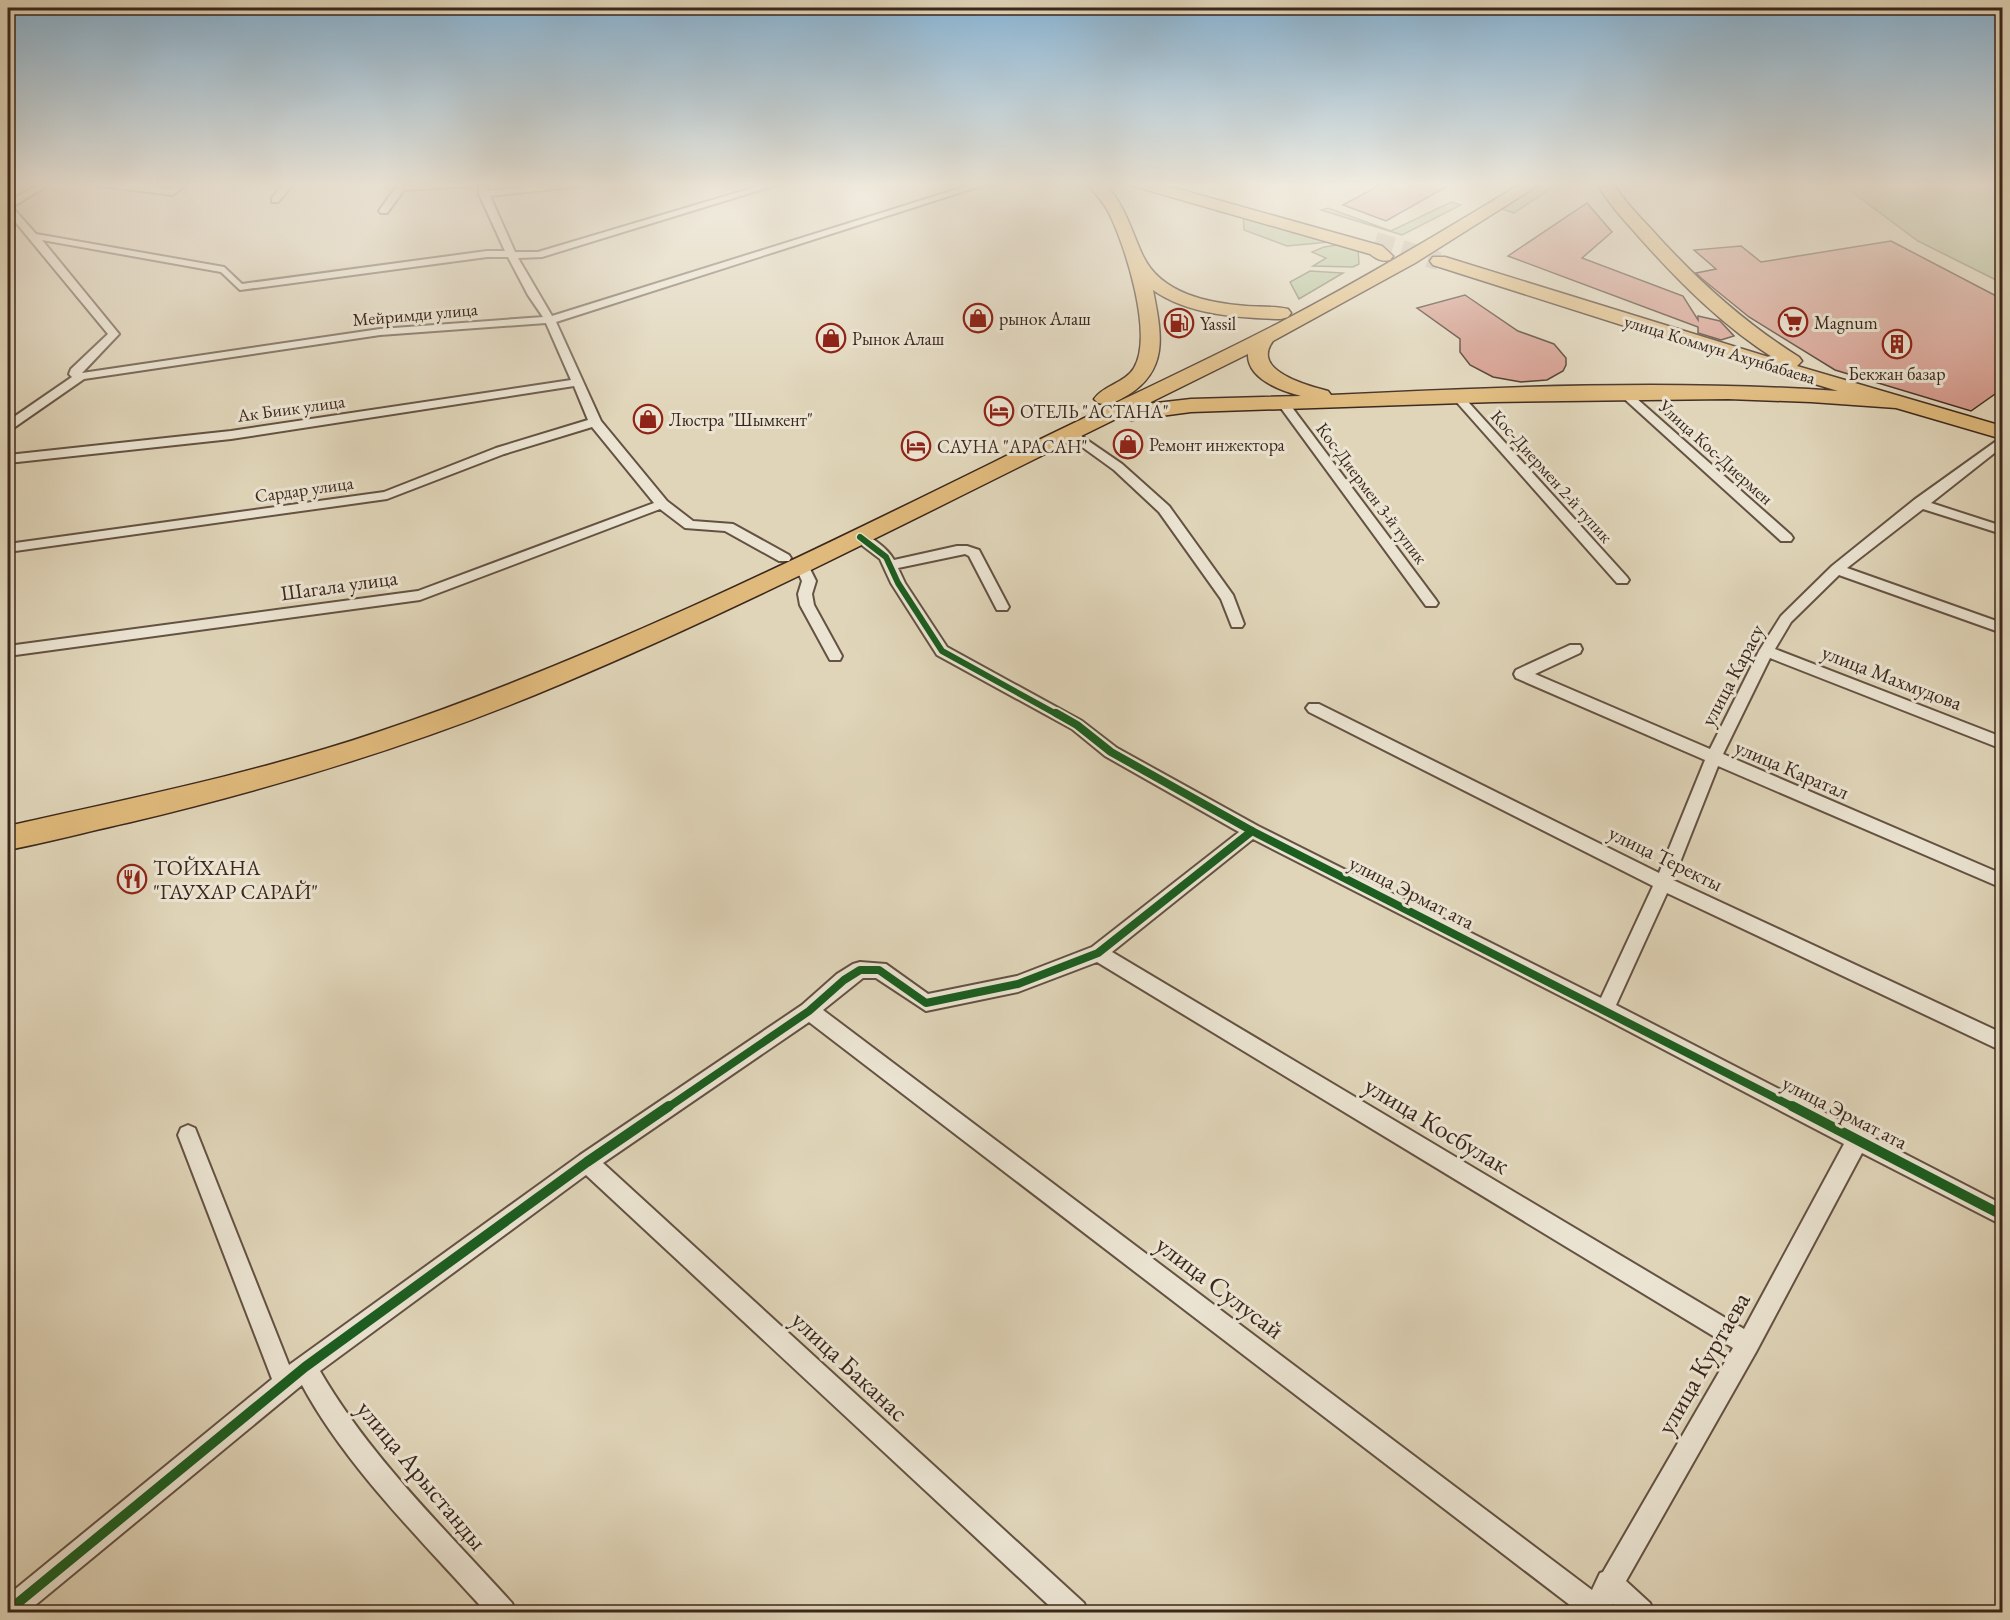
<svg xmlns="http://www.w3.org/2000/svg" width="2010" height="1620" font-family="'EB Garamond',serif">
<rect width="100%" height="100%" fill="#e0d5b9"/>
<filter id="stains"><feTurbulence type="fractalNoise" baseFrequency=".00333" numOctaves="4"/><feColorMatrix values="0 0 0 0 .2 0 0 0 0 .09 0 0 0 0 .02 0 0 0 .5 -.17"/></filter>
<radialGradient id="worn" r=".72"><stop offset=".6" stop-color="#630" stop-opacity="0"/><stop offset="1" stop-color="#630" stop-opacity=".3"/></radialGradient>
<g fill="#afbe91" stroke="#757256" stroke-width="1.5">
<polygon points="1542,183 1556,185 1514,213 1502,209"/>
<polygon points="1840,183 2002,183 2002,283 1918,241"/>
<polygon points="1451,202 1461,205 1402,235 1321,210 1328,208 1391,231"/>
<polygon points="1243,212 1265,223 1294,233 1307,232 1340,241 1287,246 1244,230"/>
<polygon points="1350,243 1358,248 1359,264 1353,267 1313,266 1326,258 1312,252 1324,247"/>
<polygon points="1310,271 1343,273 1299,299 1290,282"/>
</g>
<g fill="#d5988a" stroke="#3b271c" stroke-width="1.5">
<polygon points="1384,183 1453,183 1386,221 1343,205"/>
<polygon points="1587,203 1612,232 1582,258 1683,296 1698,320 1698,316 1720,321 1734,336 1721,340 1698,333 1698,327 1508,256"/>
<polygon points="1891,241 2002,299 2002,389 1971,411 1835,370 1749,317 1701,278 1696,273 1716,269 1694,250 1741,246 1761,262"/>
<polygon points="1465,295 1518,331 1554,344 1566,358 1566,365 1563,371 1547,380 1521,382 1493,377 1470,365 1460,352 1460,339 1417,308"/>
</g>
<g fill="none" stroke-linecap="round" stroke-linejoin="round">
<polyline stroke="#bfb29a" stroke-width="19" stroke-dasharray="19 9" stroke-linecap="butt" points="1375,241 1439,261"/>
<g stroke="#645243" stroke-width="4">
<g id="street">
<path d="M41 183H52L12 207 36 234 224 267 242 284 487 251H505L479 194V183H488V191L557 183H585L581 186 490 196 515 252H538L769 183H783L542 257 518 258 552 316 977 183H990L556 322 601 421 667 501 693 521 733 524 789 555 791 558 789 561H779L725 531 685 528 660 509 420 600 8 656V646L418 591 654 503 592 427 504 454 387 499 8 552V544L384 492 496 448 588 420 574 386 231 439 8 463V455L231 431 571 380 546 323 380 335 84 379 12 429H8V421L72 377 69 374 71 369 108 334 8 213V202ZM42 240 221 272 240 290 487 257H508L528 295 543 317 380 329 82 373 119 334Z"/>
<polygon points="96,183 122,183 171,189 178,183 188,183 173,195 100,186"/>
<polygon points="285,183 294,183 278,202 272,202 272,198"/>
<polygon points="399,183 408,184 473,183 469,186 404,190 387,213 381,213 379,211"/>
<polygon points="1623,389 1627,390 1791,535 1793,538 1791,541 1781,541 1619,394 1617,392"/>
<polygon points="1457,393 1461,394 1627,577 1629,580 1627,583 1617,583 1453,398 1453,394"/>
<polygon points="1284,401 1288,402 1436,600 1438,603 1436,606 1426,606 1278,404"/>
<polygon points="1071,429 1122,464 1169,506 1233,595 1244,624 1242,627 1232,627 1221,599 1159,512 1114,470 1067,436 1065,433"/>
<path d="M2002 437V447L1931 503 2002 526V534L1923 509 1847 568 2002 623V633L1839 575 1791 622 1775 649 2002 737V749L1770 658 1723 754 2002 874V888L1718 766 1673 880 2002 1033V1051L1667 893 1616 1005 2002 1204V1225L1862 1153 1756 1352 1626 1581 1650 1603 1654 1612H1623L1613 1604 1608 1612H1579L809 1022 603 1163 1084 1603 1088 1612H1056L586 1175 320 1371C370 1457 445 1529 512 1603L516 1612H486C424 1543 346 1467 302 1385L27 1612H8V1595L272 1379 178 1135 181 1128 188 1125 195 1128 289 1365 580 1155 802 1005 837 974 853 964 860 962 886 964 928 994 1017 976 1092 947 1239 832 1105 756 1072 729 937 655 891 583 880 559 855 540 853 537 855 534C868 532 888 549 894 560L957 546H967L979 550 1009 607 1007 610H997L969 556 965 554 898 568 905 583 947 647 1082 721 1117 748 1258 826 1601 998 1653 886 1309 712 1306 708 1309 704H1319L1659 873 1705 760 1516 678 1514 674 1516 670 1570 645H1580L1582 649 1580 653 1535 674 1710 749 1759 651 1781 616 1832 566 1914 500ZM1253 839 1598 1015 1844 1144 1744 1329 1112 952ZM1097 962 1733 1348 1603 1572 1600 1573 1592 1590 823 1010 863 978H876L926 1011 1018 992Z"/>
<polygon points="801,560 806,561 816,581 812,594 814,605 842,656 840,660 830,660 800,605 798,594 802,581 794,564"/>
</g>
</g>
<g stroke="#3b271c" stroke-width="3">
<g id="highway">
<path d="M1087 183H1104C1125 204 1131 230 1143 256 1161 294 1209 303 1246 306 1260 307 1274 306 1288 309L1291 313 1288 317 1281 319C1239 318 1188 315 1153 290 1161 332 1170 369 1128 395 1117 401 1110 406 1098 403L1094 399C1104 385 1125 383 1134 368 1154 335 1125 245 1109 213 1103 201 1094 193 1087 183Z"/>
<path d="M1131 183H1157L1382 246 1393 256 1390 260C1381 262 1377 259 1370 254L1133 186Z"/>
<path d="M1522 183H1542L1415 263 1273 341C1250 371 1309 386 1328 391L1331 395C1499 387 1670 379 1838 391L1672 341 1433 265 1430 261 1433 257H1445L1775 359C1723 326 1680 283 1639 237 1624 220 1608 203 1597 183H1613C1623 200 1638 215 1652 230 1696 279 1743 322 1799 357L1802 361 1797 366 2002 426V439L1896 408 1811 402 1728 399 1493 402 1191 412 1131 420 1122 416C936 507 752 604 561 684 422 743 278 787 131 822 90 831 49 842 8 850V826C132 798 257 773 378 732 591 660 793 561 994 462 1088 415 1184 372 1277 324 1361 280 1442 232 1522 183ZM1248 354C1247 379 1282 391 1301 396L1191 399 1147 404Z"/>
</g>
</g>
<use href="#street" fill="#ebe4d2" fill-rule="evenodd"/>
<use href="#highway" fill="#e0ba7c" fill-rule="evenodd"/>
<g stroke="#ebe4d2" stroke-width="9">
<polyline id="cycleway-far2" points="860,537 886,557 898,583 942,651 1058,715"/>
</g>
<g stroke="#ebe4d2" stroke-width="12">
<g id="cycleway-far1">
<polyline points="1056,713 1077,725 1111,752 1252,831 1795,1108"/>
<polyline points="667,1108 809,1011 844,980 860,970 879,970 926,1003 1018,984 1098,953 1252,831"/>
</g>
</g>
<g stroke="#ebe4d2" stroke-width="14">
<g id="cycleway">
<polyline points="1792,1106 2002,1215"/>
<polyline points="8,1611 305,1367 587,1162 669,1106"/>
</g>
</g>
<use href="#cycleway-far2" stroke="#1b5e20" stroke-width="6"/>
<use href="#cycleway-far1" stroke="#1b5e20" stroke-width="8"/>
<use href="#cycleway" stroke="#1b5e20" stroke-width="10"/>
</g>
<linearGradient id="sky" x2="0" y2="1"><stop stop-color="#88b5d6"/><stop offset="0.45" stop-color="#f1ece0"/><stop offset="1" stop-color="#f1ece0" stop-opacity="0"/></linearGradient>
<rect width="2010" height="410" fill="url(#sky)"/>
<defs>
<g id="shop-ring" transform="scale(1.5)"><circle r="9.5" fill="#ebe4d2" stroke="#8f2418" stroke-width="1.5"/><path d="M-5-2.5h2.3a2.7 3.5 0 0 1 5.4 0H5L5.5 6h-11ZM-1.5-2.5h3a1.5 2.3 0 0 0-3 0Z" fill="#8f2418"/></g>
<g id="supermarket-ring" transform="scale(1.5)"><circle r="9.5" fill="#ebe4d2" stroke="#8f2418" stroke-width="1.5"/><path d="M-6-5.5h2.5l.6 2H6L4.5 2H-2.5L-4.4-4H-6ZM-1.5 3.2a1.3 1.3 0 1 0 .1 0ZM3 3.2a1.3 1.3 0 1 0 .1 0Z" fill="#8f2418"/></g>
<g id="fuel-ring" transform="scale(1.5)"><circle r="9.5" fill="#ebe4d2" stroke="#8f2418" stroke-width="1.5"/><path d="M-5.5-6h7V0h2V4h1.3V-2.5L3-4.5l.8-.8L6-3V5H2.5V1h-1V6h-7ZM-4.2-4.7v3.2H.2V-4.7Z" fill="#8f2418"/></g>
<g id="building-ring" transform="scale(1.5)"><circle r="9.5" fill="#ebe4d2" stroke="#8f2418" stroke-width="1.5"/><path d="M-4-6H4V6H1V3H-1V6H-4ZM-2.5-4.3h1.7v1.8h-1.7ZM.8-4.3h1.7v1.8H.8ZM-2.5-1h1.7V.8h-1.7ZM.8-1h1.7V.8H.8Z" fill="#8f2418"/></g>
<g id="hotel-ring" transform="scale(1.5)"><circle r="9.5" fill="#ebe4d2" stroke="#8f2418" stroke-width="1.5"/><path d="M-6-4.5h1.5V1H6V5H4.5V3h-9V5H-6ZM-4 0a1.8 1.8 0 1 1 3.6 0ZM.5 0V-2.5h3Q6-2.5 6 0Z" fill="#8f2418"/></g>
<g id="restaurant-ring" transform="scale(1.5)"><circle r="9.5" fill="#ebe4d2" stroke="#8f2418" stroke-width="1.5"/><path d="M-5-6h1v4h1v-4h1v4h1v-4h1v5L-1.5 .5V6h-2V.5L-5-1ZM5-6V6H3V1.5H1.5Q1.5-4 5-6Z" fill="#8f2418"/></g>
</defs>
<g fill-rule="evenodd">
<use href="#shop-ring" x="978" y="318"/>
<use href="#supermarket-ring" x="1793" y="322"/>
<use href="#fuel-ring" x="1179" y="323"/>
<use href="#shop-ring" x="831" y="338"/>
<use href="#building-ring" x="1897" y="344"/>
<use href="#hotel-ring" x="999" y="411"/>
<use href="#shop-ring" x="648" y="419"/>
<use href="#shop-ring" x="1128" y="444"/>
<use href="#hotel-ring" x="916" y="446"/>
<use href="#restaurant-ring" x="132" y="879"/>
</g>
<g text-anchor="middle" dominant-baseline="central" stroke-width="6" stroke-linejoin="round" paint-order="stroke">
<g font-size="18" fill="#3b271c" stroke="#ebe4d2">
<text transform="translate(415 314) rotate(-5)">Мейримди улица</text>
<text transform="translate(1720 349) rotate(17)">улица Коммун Ахунбабаева</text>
<text transform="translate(291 408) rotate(-8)">Ак Биик улица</text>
<text transform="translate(1716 452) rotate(42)">Улица Кос-Диермен</text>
<text transform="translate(1552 476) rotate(48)">Кос-Диермен 2-й тупик</text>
<text transform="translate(304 489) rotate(-8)">Сардар улица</text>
<text transform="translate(1372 493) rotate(53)">Кос-Диермен 3-й тупик</text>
</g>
<g font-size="18" fill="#3b271c" stroke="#ebe4d2" text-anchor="start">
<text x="999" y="318">рынок Алаш</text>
<text x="1814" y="322">Magnum</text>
<text x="1200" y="323">Yassil</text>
<text x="852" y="338">Рынок Алаш</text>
<text x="1897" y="373" text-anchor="middle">Бекжан базар</text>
<text x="1020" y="411">ОТЕЛЬ "АСТАНА"</text>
<text x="669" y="419">Люстра "Шымкент"</text>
<text x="1149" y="444">Ремонт инжектора</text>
<text x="937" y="446">САУНА "АРАСАН"</text>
</g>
<g font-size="21" fill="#3b271c" stroke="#ebe4d2">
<text transform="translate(339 585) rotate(-8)">Шагала улица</text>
<text transform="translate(1732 675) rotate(-62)">улица Карасу</text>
<text transform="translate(1892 677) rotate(21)">улица Махмудова</text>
<text transform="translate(1792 769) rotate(23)">улица Каратал</text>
<text transform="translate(1666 858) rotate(26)">улица Теректы</text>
<text transform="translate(1412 892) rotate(27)">улица Эрмат ата</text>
<text transform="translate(1845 1112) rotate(27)">улица Эрмат ата</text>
</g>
<g font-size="21" fill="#3b271c" stroke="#ebe4d2" text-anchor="start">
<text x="153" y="867">ТОЙХАНА<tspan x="153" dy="24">"ГАУХАР САРАЙ"</tspan></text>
</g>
<g font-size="26" fill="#3b271c" stroke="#ebe4d2">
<text transform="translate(1437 1125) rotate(31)">улица Косбулак</text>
<text transform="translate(1220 1287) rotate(37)">улица Сулусай</text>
<text transform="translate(1703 1363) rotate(-60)">улица Куртаева</text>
<text transform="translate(850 1366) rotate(43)">улица Баканас</text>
<text transform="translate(422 1475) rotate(50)">улица Арыстанды</text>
</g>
</g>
<rect width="2010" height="1620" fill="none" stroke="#e0d5b9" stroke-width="30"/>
<rect x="9" y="9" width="1992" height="1602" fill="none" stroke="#3b271c" stroke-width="3"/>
<rect x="15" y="15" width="1980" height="1590" fill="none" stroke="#3b271c" stroke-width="1.5"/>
<rect width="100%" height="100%" filter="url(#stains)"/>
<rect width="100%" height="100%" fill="url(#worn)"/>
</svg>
